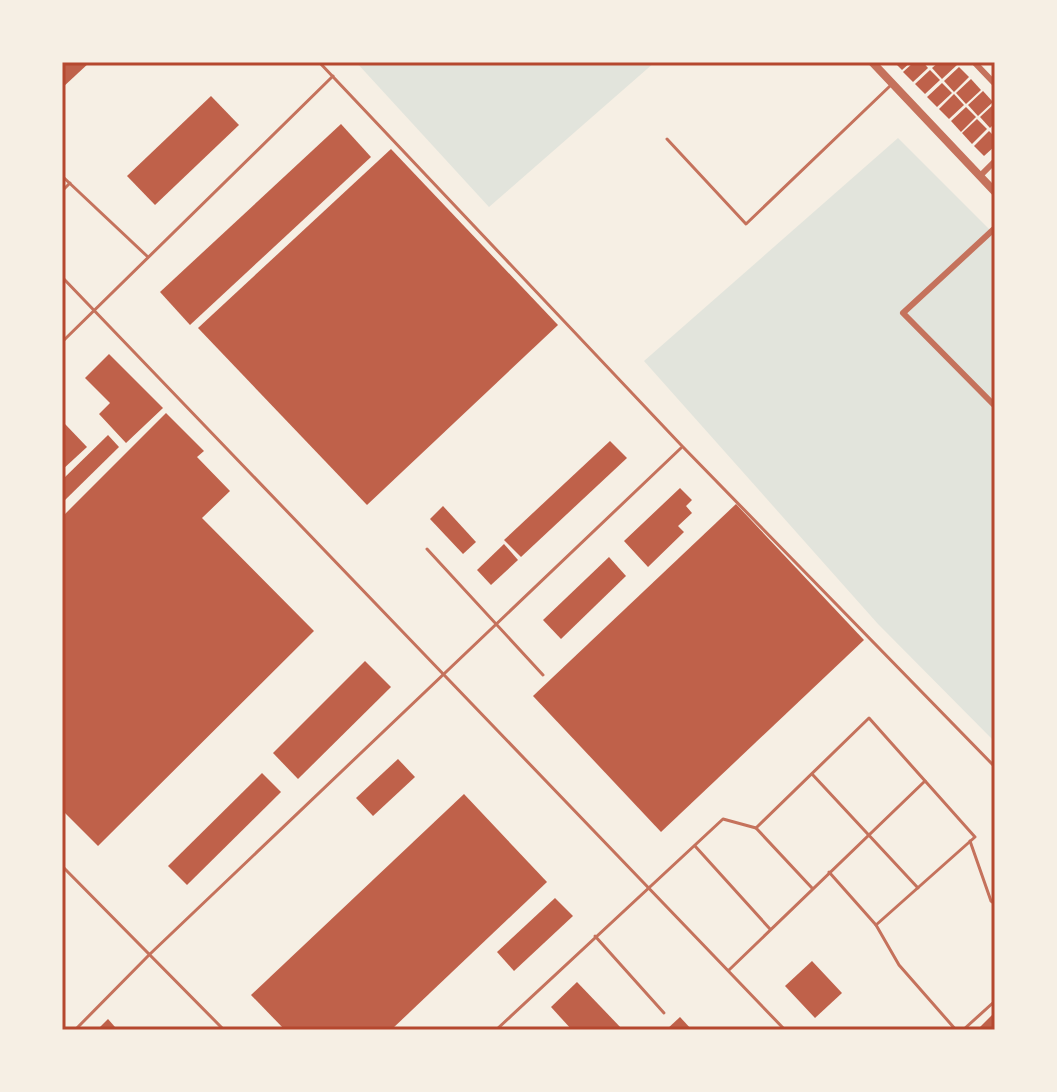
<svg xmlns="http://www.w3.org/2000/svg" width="1057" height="1092" font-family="Raleway,sans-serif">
<rect width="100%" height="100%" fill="#f6efe4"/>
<g fill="#e2e4dc">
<polygon points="356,62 655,62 489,207"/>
<polygon points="898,138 995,235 995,742 878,624 644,361"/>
</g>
<g fill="#bf614a">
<polygon points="62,62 90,62 62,88"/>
<polygon points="894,62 911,62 902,70"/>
<polygon points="914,62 923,62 928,68 913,82 903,72"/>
<polygon points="939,62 955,62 957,65 942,79 932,68"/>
<polygon points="959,67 969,77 954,92 944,81"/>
<polygon points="930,70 940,80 925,94 915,84"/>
<polygon points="971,79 981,90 966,104 956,93"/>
<polygon points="942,83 952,93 937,107 927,97"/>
<polygon points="983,91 993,102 978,116 968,105"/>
<polygon points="954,94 964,105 949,119 939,109"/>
<polygon points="211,96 239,125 155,205 127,176"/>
<polygon points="995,103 995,123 990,128 980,117"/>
<polygon points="966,107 976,117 961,132 951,121"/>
<polygon points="977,119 987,129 972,144 962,133"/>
<polygon points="341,124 371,157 190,325 160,292"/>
<polygon points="989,131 995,137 995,146 984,156 974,146"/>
<polygon points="391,149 558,325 367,505 198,328"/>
<polygon points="109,354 163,408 126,443 99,414 110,403 85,378"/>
<polygon points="166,413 204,451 197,457 230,491 202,518 314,631 98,846 62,810 62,517"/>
<polygon points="65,424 87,447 62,470 62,426"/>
<polygon points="108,435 119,447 62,503 62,480"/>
<polygon points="610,441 627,458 521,557 504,540"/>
<polygon points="680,488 692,500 686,506 692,513 678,526 684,532 648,567 624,541"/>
<polygon points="736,504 864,640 661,832 533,696"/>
<polygon points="443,506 476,542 463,554 430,519"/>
<polygon points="504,544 518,560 491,585 477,570"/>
<polygon points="609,557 626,576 561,639 543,620"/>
<polygon points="365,661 391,687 298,779 273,753"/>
<polygon points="398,759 415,777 373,816 356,798"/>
<polygon points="262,773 281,792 187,885 168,866"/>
<polygon points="464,794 547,882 391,1030 285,1030 251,995"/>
<polygon points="555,898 573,916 514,971 497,952"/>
<polygon points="812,961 842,993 815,1018 785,986"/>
<polygon points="577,982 623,1030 572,1030 551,1007"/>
<polygon points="995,1012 995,1030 977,1030"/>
<polygon points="680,1017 692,1030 666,1030"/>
<polygon points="108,1019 115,1027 111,1030 102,1030 100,1027"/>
</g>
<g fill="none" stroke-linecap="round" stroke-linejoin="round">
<g stroke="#c5725c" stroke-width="3">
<polyline points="319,62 682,446 995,767"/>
<polyline points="667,139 746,224 890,86"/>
<polyline points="62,176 148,257"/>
<polyline points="62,191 70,183"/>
<polyline points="62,277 785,1030"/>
<polyline points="62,342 333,76"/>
<polyline points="427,549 543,675"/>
<polyline points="812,774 918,888"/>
<polyline points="756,828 812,888"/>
<polyline points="970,841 991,901 995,904"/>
<polyline points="695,846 770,929"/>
<polyline points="62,866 224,1030"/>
<polyline points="876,925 899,965 956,1030"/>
<polyline points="595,936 664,1013"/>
<polyline points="729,970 925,781"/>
<polyline points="75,1030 150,954 681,448"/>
<polyline points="496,1030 723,819 756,828 869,718 975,837 876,925 829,872"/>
<polyline points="963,1030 995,1001"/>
</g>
<g stroke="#c5725c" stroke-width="6">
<polyline points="974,62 995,84"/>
<polyline points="980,176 995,161"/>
<polyline points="995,228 903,313 995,406"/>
</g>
<polyline stroke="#c5725c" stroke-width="8" points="872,62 995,192"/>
</g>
<rect width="1057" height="1092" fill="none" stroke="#f6efe4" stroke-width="128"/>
<rect x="64" y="64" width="929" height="964" fill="none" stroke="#b5482f" stroke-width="3"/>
</svg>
